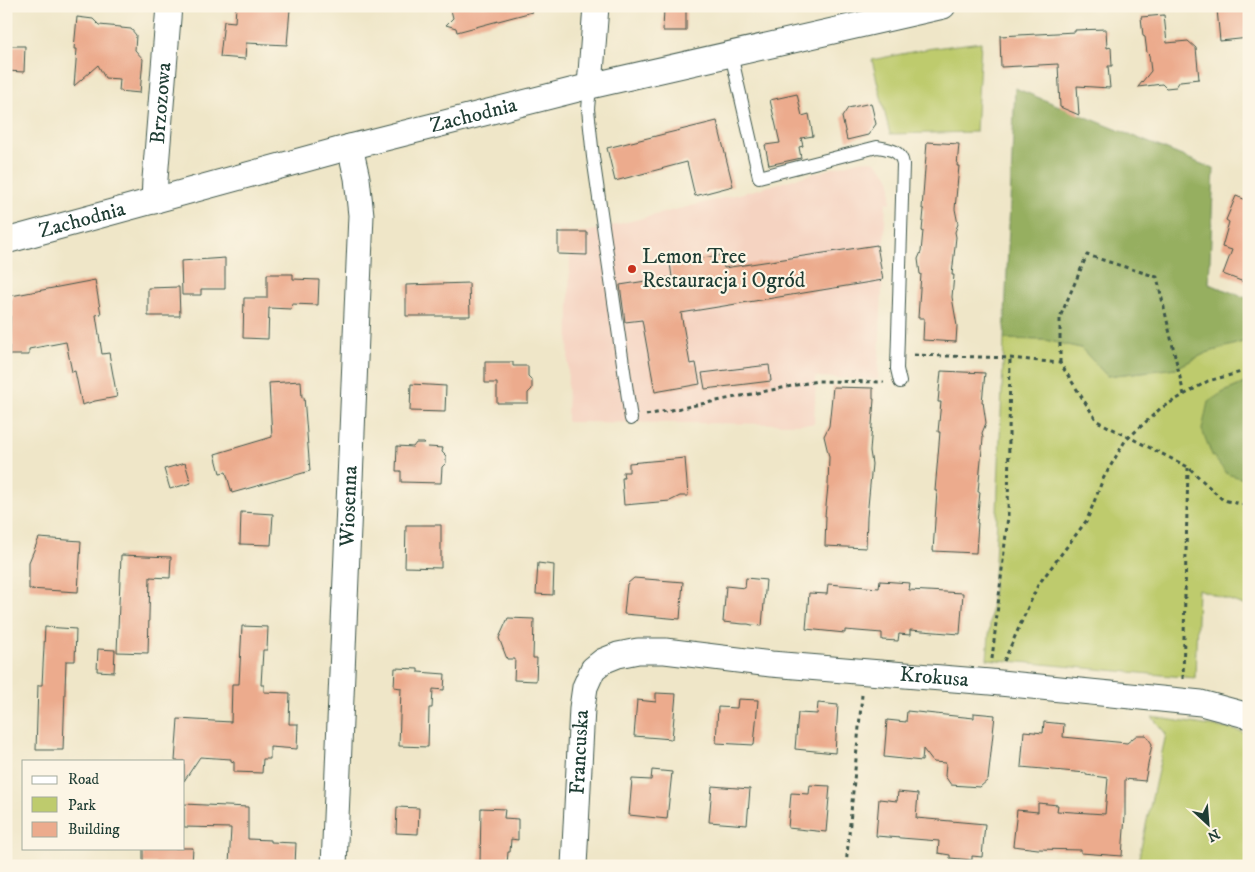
<svg xmlns="http://www.w3.org/2000/svg" width="1255" height="872" font-family="'IM FELL DW Pica',serif">
<rect width="100%" height="100%" fill="#fcf5e5"/>
<filter id="ink" filterUnits="userSpaceOnUse"><feTurbulence type="fractalNoise" baseFrequency=".02" numOctaves="2"/><feDisplacementMap in="SourceGraphic" scale="10" xChannelSelector="R" yChannelSelector="G"/><feConvolveMatrix kernelMatrix="1 2 1 2 8 2 1 2 1" color-interpolation-filters="sRGB"/></filter>
<filter id="wash" filterUnits="userSpaceOnUse"><feTurbulence type="fractalNoise" baseFrequency=".0096" numOctaves="4" result="noise"/><feDisplacementMap in="SourceGraphic" scale="20" xChannelSelector="R" yChannelSelector="G"/><feGaussianBlur stdDeviation="1.12" result="paint"/><feColorMatrix in="noise" values="0 0 0 0 0 0 0 0 0 0 0 0 0 0 0 0 0 1.4 0 .05"/><feComposite in="paint" operator="in"/></filter>
<g filter="url(#wash)">
<rect width="100%" height="100%" fill="#efe6c8"/>
<polygon fill="#f5d3c1" points="869,160 877,163 887,174 891,182 891,203 886,202 878,380 816,377 814,424 567,422 570,256 572,254 570,244 571,232 587,232 751,191 858,161"/>
<g fill="#becb6d" stroke="#6e8450">
<polygon points="981,42 976,132 890,134 872,60 926,49"/>
<polygon points="1004,339 1045,340 1081,348 1108,376 1176,368 1206,353 1249,340 1249,381 1222,393 1247,480 1249,480 1249,607 1198,589 1195,678 987,659 995,563"/>
<polygon points="1152,717 1230,729 1249,734 1249,866 1137,866 1166,734"/>
</g>
<g fill="#96af60" stroke="#5a764a">
<polygon points="1015,88 1214,169 1209,284 1249,299 1249,340 1206,353 1176,368 1107,376 1081,348 1045,340 1004,339"/>
<polygon points="1249,381 1249,480 1247,480 1227,474 1212,455 1202,430 1208,402 1222,393"/>
</g>
<g id="blocks">
<g fill="#ecab8d">
<polygon points="236,6 259,6 290,9 287,45 246,43 245,59 220,57 224,21 235,22"/>
<polygon points="450,6 531,6 532,12 457,32 456,28 446,25 453,18"/>
<polygon points="1244,6 1249,6 1249,38 1220,41 1217,9"/>
<polygon points="664,8 686,8 686,31 663,31"/>
<polygon points="1164,15 1167,43 1188,41 1196,48 1199,79 1180,81 1176,87 1166,88 1162,84 1138,87 1151,71 1149,55 1147,53 1145,37 1143,36 1141,17"/>
<polygon points="77,17 93,19 99,25 121,27 121,28 131,29 136,35 135,50 143,59 140,93 119,91 120,79 105,78 98,65 74,86 77,49 74,49"/>
<polygon points="1106,29 1107,48 1111,47 1112,66 1108,66 1110,88 1077,86 1079,115 1060,107 1058,64 1001,67 1000,36 1075,32 1075,30"/>
<polygon points="6,46 25,46 24,72 6,71"/>
<polygon points="797,94 802,116 809,114 813,136 801,138 803,146 799,147 801,158 769,165 765,145 780,143 770,100"/>
<polygon points="871,103 876,124 868,135 847,140 842,117 848,108"/>
<polygon points="717,121 733,186 695,196 687,162 615,181 607,148"/>
<polygon points="927,142 959,144 957,166 959,166 955,209 958,224 955,232 956,237 952,275 954,275 952,297 957,326 956,342 923,340 924,318 918,318 921,274 920,274 918,259 921,252 923,231 922,231 924,209 922,209"/>
<polygon points="1236,196 1249,201 1249,284 1223,274 1232,250 1222,247 1229,222 1226,220"/>
<polygon points="558,232 587,232 587,255 558,254"/>
<polygon points="877,245 883,280 681,313 690,364 696,363 700,384 655,392 642,320 625,322 620,285 672,277 670,263 722,255 724,268"/>
<polygon points="225,258 225,289 201,289 201,295 182,295 181,261"/>
<polygon points="267,274 293,274 293,279 319,280 318,305 292,304 291,309 269,308 268,339 243,338 244,298 267,298"/>
<polygon points="95,280 101,314 96,315 102,354 109,353 117,397 95,401 82,405 75,371 72,372 66,342 29,349 29,355 9,355 11,296"/>
<polygon points="469,283 470,316 406,316 406,285"/>
<polygon points="179,287 180,316 148,316 148,288"/>
<polygon points="485,362 513,362 513,366 528,366 528,376 532,380 532,389 528,393 528,403 497,403 497,383 485,383"/>
<polygon points="769,365 771,381 705,389 702,373"/>
<polygon points="941,371 985,373 982,402 983,402 986,423 982,433 983,438 978,492 980,492 977,523 978,523 976,553 933,551 937,491 935,491 940,432 938,432 941,402 938,402"/>
<polygon points="301,381 302,398 304,397 310,471 232,493 226,472 220,473 215,454 272,437 269,383"/>
<polygon points="411,384 446,386 445,412 410,411"/>
<polygon points="833,387 873,388 873,399 874,399 870,451 872,464 867,517 866,548 825,546 826,516 825,516 828,486 829,457 824,436 829,426"/>
<polygon points="416,443 424,443 428,447 443,448 442,452 446,456 446,463 442,467 441,483 401,482 401,471 396,471 397,446 413,447"/>
<polygon points="685,458 688,496 680,496 670,501 624,505 622,478 624,478 623,472 629,472 629,463"/>
<polygon points="185,463 191,483 170,489 164,469"/>
<polygon points="241,512 273,514 271,545 240,544"/>
<polygon points="406,525 441,525 441,568 405,567"/>
<polygon points="39,538 81,541 78,592 29,589 29,562"/>
<polygon points="121,555 171,557 170,578 150,577 148,653 117,652"/>
<polygon points="538,563 554,565 553,595 536,594"/>
<polygon points="634,578 683,582 680,619 624,614 627,584"/>
<polygon points="746,578 766,580 762,626 752,625 748,624 743,624 723,622 726,586 745,588"/>
<polygon points="880,581 910,583 909,590 963,593 960,634 910,630 910,635 899,634 898,641 882,640 882,633 845,630 845,633 835,632 806,629 809,593 827,594 828,584 879,588"/>
<polygon points="508,618 534,619 533,658 537,658 536,681 514,680 515,659 507,659 499,638"/>
<polygon points="242,626 268,627 267,650 263,650 261,685 264,685 264,692 290,693 289,724 298,724 297,749 270,747 270,759 263,759 262,773 234,772 234,762 231,761 231,759 200,757 184,781 184,761 175,761 178,719 231,722 232,684 239,684"/>
<polygon points="45,627 76,629 75,661 66,661 63,750 36,750 38,685 42,685"/>
<polygon points="98,649 115,650 114,672 97,671"/>
<polygon points="395,668 418,669 418,672 445,674 444,690 433,689 432,708 429,708 428,747 399,746 401,688 394,687"/>
<polygon points="656,693 676,694 672,739 634,736 637,700 656,702"/>
<polygon points="738,699 758,700 754,745 716,743 718,707 737,708"/>
<polygon points="818,703 838,705 835,753 795,749 798,713 817,714"/>
<polygon points="907,711 974,718 974,713 995,715 988,780 980,787 951,785 945,776 946,763 933,762 923,749 922,761 884,757 887,720 906,722"/>
<polygon points="1044,722 1064,724 1063,737 1127,743 1137,735 1146,735 1152,744 1145,781 1125,779 1125,816 1122,856 1081,853 1081,850 1038,849 1013,846 1017,810 1038,812 1038,803 1058,805 1057,811 1105,814 1108,778 1086,775 1086,773 1021,767 1024,731 1043,733"/>
<polygon points="652,770 672,772 667,819 629,815 632,779 651,780"/>
<polygon points="810,785 830,786 826,832 788,828 791,793 809,794"/>
<polygon points="712,786 750,789 747,825 709,822"/>
<polygon points="898,792 918,794 916,818 985,824 982,857 972,856 972,860 950,858 950,855 938,853 939,841 876,836 879,799 897,801"/>
<polygon points="184,804 248,807 248,839 271,840 271,842 296,843 295,866 229,865 231,828 184,827"/>
<polygon points="397,807 419,808 418,834 396,833"/>
<polygon points="481,808 505,809 504,818 518,819 518,840 511,839 510,852 508,852 507,864 480,863"/>
<polygon points="143,848 193,848 192,864 143,863"/>
</g>
</g>
</g>
<g filter="url(#ink)">
<use href="#blocks" fill-opacity="0" stroke="#3e564a" stroke-width="1"/>
<g fill="none" stroke-linecap="round" stroke-linejoin="round">
<g stroke="#3e564a" stroke-width="14">
<g id="service">
<path d="M731 54 759 177 877 147C889 149 901 150 903 164L897 369 900 382"/>
<polyline points="590,86 588,109 593,157 631,419"/>
</g>
</g>
<g stroke="#3e564a" stroke-width="27">
<g id="minor">
<polyline points="590,86 596,6"/>
<path id="s1" d="M154 201 155 179 169 6"/>
<path id="s2" d="M6 241 350 147 590 86 943 6"/>
<path id="s3" d="M334 866 361 215 357 178 350 147"/>
<path id="s4" d="M574 866 582 708 585 687 593 669 603 661 618 655 638 651H665L771 664 990 682 1201 703 1249 716"/>
</g>
</g>
<g stroke="#3e564a" stroke-width="3" stroke-dasharray="4 4" stroke-linecap="butt">
<polyline points="914,355 1010,358 1060,363 1097,421 1188,467 1223,500 1249,506"/>
<polyline points="1060,363 1060,317 1087,255 1157,277 1184,395"/>
<polyline points="646,415 817,381 884,382"/>
<polyline points="992,659 1008,516 1010,358"/>
<polyline points="1004,661 1038,585 1087,520 1103,479 1125,441 1161,408 1208,381 1249,370"/>
<polyline points="1183,679 1188,468"/>
<polyline points="846,866 862,695"/>
</g>
<use href="#service" stroke="#fff" stroke-width="12"/>
<use href="#minor" stroke="#fff" stroke-width="25"/>
</g>
</g>
<circle fill="#c8321e" stroke="#fcf5e5" stroke-width="2" cx="632" cy="269" r="5"/>
<g text-anchor="middle" dominant-baseline="central" stroke-width="4.5" stroke-linejoin="round" paint-order="stroke">
<g font-size="21" fill="#1f3d34" stroke="#fcf5e5">
<text stroke="none"><textPath href="#s1" startOffset="98">Brzozowa</textPath></text>
<text stroke="none"><textPath href="#s2" startOffset="484">Zachodnia</textPath></text>
<text stroke="none"><textPath href="#s2" startOffset="79">Zachodnia</textPath></text>
<text stroke="none"><textPath href="#s3" startOffset="360">Wiosenna</textPath></text>
<text stroke="none"><textPath href="#s4" startOffset="546">Krokusa</textPath></text>
<text stroke="none"><textPath href="#s4" startOffset="114">Francuska</textPath></text>
</g>
<g font-size="21" fill="#1f3d34" stroke="#fcf5e5" text-anchor="start">
<text x="642" y="257">Lemon Tree<tspan x="642" dy="24">Restauracja i Ogród</tspan></text>
</g>
</g>
<rect width="1255" height="872" fill="none" stroke="#fcf5e5" stroke-width="25"/>
<rect x="22" y="760" width="162" height="90" fill="#fcf5e5" stroke="#a4ab9e"/>
<rect x="32" y="776" width="25" height="8" fill="#ffffff" stroke="#a4ab9e"/>
<text x="68" y="784" font-size="15" fill="#1f3d34">Road</text>
<rect x="32" y="797" width="25" height="15" fill="#becb6d" stroke="#a4ab9e"/>
<text x="68" y="810" font-size="15" fill="#1f3d34">Park</text>
<rect x="32" y="822" width="25" height="15" fill="#ecab8d" stroke="#a4ab9e"/>
<text x="68" y="834" font-size="15" fill="#1f3d34">Building</text>
<g transform="translate(1208 824) rotate(154)" stroke="#fcf5e5" stroke-width="4" paint-order="stroke">
<path d="M0-4L9 19L0 12L-9 19Z" fill="#1f3d34"/>
<text y="-8" font-size="14" font-weight="bold" text-anchor="middle" fill="#1f3d34">N</text>
</g>
</svg>
